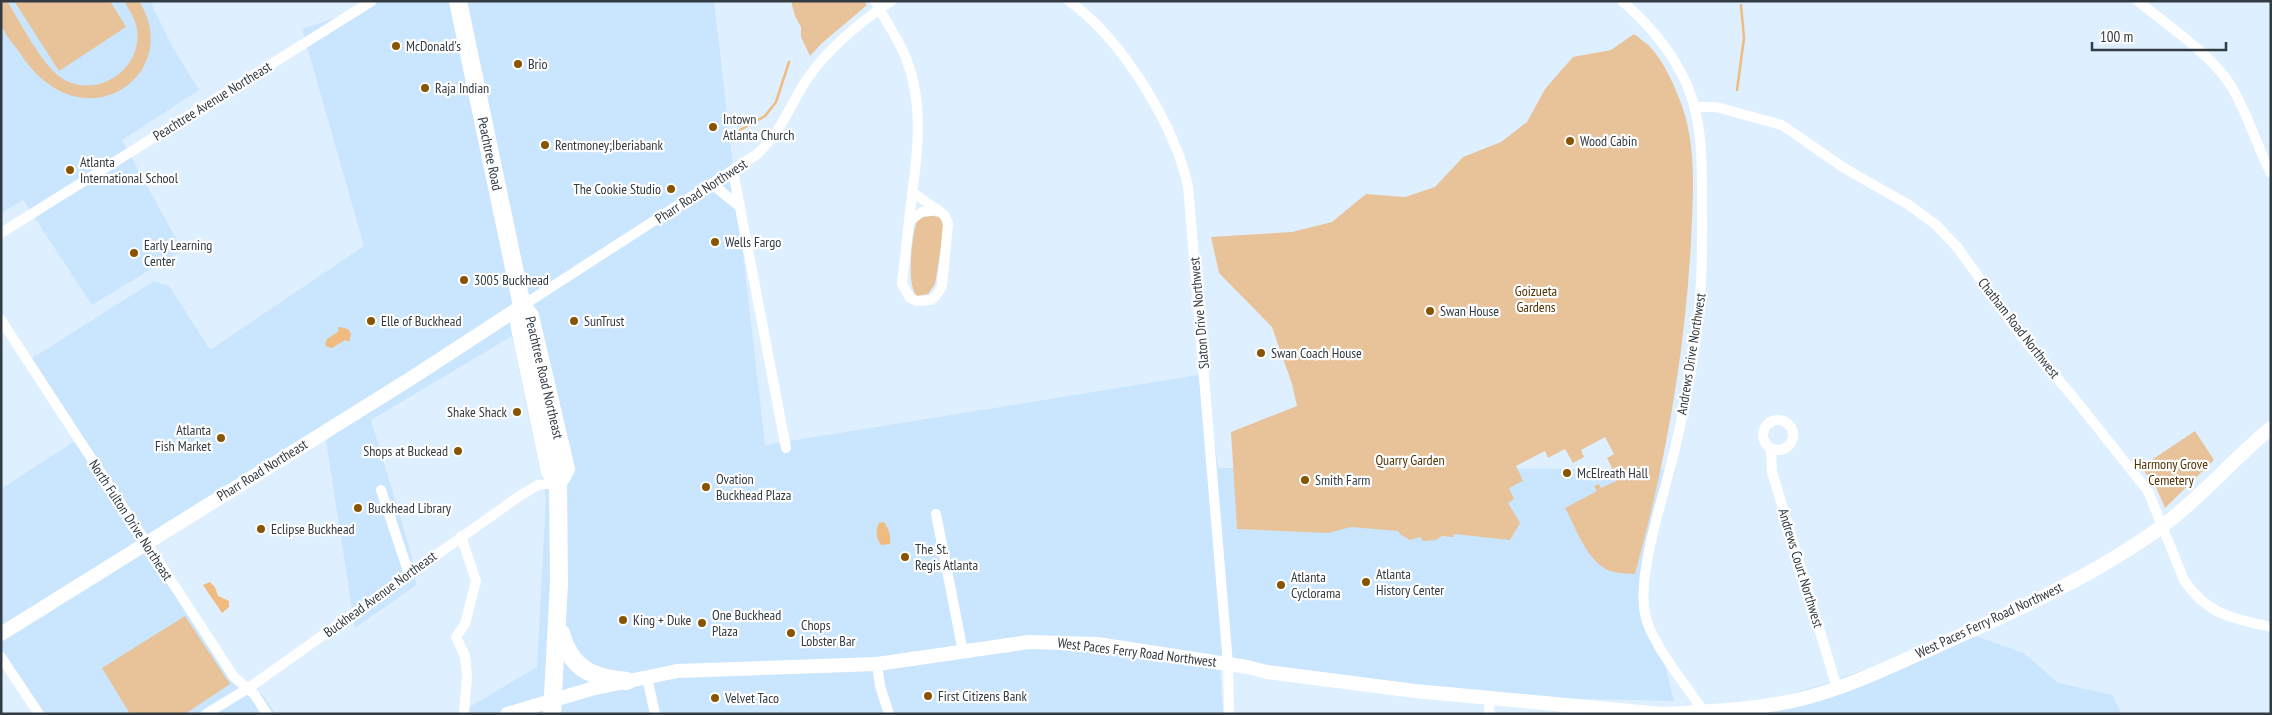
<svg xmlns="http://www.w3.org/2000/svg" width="2272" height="715" font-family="'PT Sans Narrow',sans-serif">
<rect width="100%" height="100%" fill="#deefff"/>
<g fill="#cae5fe">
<polygon points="1,1 150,1 172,46 199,90 122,140 182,250 92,305 23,200 1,213"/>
<polygon points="369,1 714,1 765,445 1205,374 1218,468 1676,469 1643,575 1649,631 1660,646 1674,701 1499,697 1220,665 1223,714 458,714 537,667 546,499 512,336 371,420 411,553 416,585 355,628 325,434 149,539 247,688 262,694 276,714 41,714 1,650 1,489 81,437 31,359 154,281 170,287 210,350 364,246 302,29 370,6"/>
<polygon points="1968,633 2025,654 2058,683 2112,695 2122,714 1711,714 1756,705 1827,683"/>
</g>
<g fill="#e8c399">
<path d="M1 1H7C20 22 41 63 60 77 94 101 143 71 137 29 135 18 129 10 124 1H139C186 75 81 148 20 53 14 45 4 34 1 24 0 18 1 8 1 1Z"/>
<polygon points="14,1 110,1 126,27 59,71"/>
<polygon points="791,1 864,1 867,5 821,44 810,56 801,37 801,27 795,16"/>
<path d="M1634 34C1640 39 1647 43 1652 49 1665 64 1675 87 1682 106 1697 148 1693 197 1691 241 1685 355 1665 465 1635 574 1625 573 1613 574 1604 568 1585 556 1575 526 1565 508L1597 491 1594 486 1599 484 1601 488 1618 480 1607 458 1614 454 1605 437 1581 450 1584 457 1573 463 1565 449 1548 458 1545 451 1516 466 1523 481 1509 488 1514 499 1508 503 1520 523 1510 540 1454 534 1453 537 1442 536 1436 540 1423 541 1420 537 1410 540 1401 535 1398 531 1351 527 1328 533 1237 529 1231 432 1297 406 1292 384 1272 327 1219 273 1211 237 1292 232 1332 222 1366 194 1405 197 1435 187 1463 157 1501 142 1527 122 1545 89 1573 57 1611 50Z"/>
<path d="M924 215 939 217 943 222 944 229 935 284 928 294 917 296C906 286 912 238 916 224 917 220 921 217 924 215Z"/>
<polygon points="2195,431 2214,460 2165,508 2156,487 2141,467"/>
<polygon points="185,616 230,684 185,714 130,714 102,668"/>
</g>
<g fill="#f0bb7e">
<polygon points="340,327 348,329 351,334 349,342 345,340 332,348 327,347 325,344 327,339 339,331 338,328"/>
<path d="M884 522C888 528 891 534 890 544L881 545C875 537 876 529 879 523Z"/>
<polygon points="210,582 215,587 218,596 229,601 229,607 222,613 203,585"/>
</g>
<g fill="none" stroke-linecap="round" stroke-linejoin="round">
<g stroke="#f0bb7e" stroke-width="2.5">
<polyline points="1737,90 1744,38 1741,5"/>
<polyline points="740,130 765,116 776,102 789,62"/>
</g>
<g stroke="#fff" stroke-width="10">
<path d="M875 1C885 20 898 38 906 58 927 111 915 166 909 221"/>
<path d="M1069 1C1122 39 1174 124 1188 186L1228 664 1229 714"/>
<path d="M1622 1C1650 25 1672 51 1687 85 1702 120 1702 159 1702 197 1702 235 1703 273 1699 311 1694 361 1684 412 1672 461 1662 501 1637 575 1645 614 1651 644 1686 684 1703 711"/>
<path d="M2138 1C2167 25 2212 55 2231 86 2248 113 2256 145 2271 173"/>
<path d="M1694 107H1716L1782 125 1844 168 1909 205 1936 225 1957 247 2022 337 2074 398 2148 491 2184 580C2207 615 2232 618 2271 627"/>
<polyline points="733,171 786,448"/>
<polyline points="712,184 739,206"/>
<polyline points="912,192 938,210"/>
<polygon points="938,210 945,216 948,224 942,287 935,297 931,300 917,301 910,298 902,284 909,221 922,212"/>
<polyline points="1,233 372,1"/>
<path d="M522 306 756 155C781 132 788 110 805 82 828 48 858 24 891 1"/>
<polyline points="1,320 234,677 254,694 267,714"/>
<circle cx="1778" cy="435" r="15"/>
<polyline points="1771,448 1772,472 1837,688"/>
<polyline points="381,490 409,574"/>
<polyline points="936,514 963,652"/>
<polyline points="461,536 476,581 465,624 456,637 465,656 467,676 464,714"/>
<polyline points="1,657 39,714"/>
<polyline points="877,664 880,686 889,714"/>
<polyline points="647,677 655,714"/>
<polyline points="206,714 247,689 521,495 538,485 558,483"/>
<polyline points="1489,714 1490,699"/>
</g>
<g stroke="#fff" stroke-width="14">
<polyline points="1,634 410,379 522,306"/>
<polyline points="507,714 591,689 677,671 877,664 1029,642 1097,644 1247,667 1267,672 1415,691 1662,714"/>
<path d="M1663 714C1711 711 1759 710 1805 698 1851 686 1896 664 1939 645 2015 611 2094 576 2161 527 2201 498 2233 459 2271 428"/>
</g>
<g stroke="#fff" stroke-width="18">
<path id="s1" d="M458 1 522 306 519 321 520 328 550 472 558 483"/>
<path id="s2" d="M522 306 530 316 566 469 558 483 559 583 552 714"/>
<path d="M561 633C571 669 592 678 627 681"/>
</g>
</g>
<g fill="#885400" stroke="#fff" stroke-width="2">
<circle cx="396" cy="46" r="5"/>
<circle cx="518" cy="64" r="5"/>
<circle cx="425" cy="88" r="5"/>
<circle cx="713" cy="127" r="5"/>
<circle cx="1570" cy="141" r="5"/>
<circle cx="545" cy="145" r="5"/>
<circle cx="70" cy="170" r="5"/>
<circle cx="671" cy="189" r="5"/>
<circle cx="715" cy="242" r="5"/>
<circle cx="134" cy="253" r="5"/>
<circle cx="464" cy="280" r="5"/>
<circle cx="1430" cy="311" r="5"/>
<circle cx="371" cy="321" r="5"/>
<circle cx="574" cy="321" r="5"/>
<circle cx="1261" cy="353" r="5"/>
<circle cx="517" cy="412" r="5"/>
<circle cx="221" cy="438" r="5"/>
<circle cx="458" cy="451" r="5"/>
<circle cx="1567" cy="473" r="5"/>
<circle cx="1305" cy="480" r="5"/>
<circle cx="706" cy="487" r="5"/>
<circle cx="358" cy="508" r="5"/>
<circle cx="261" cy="529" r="5"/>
<circle cx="905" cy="557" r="5"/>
<circle cx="1366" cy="582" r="5"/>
<circle cx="1281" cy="585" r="5"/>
<circle cx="623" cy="620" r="5"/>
<circle cx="702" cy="623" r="5"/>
<circle cx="791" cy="633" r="5"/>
<circle cx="928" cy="696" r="5"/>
<circle cx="715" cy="698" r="5"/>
</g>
<g text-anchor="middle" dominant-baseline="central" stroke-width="4.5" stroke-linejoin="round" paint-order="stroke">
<g font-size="14" fill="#323a42" stroke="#fff" text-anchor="start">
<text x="406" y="46">McDonald's</text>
<text x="528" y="64">Brio</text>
<text x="435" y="88">Raja Indian</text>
<text x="723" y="119">Intown<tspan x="723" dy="16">Atlanta Church</tspan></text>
<text x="1580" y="141">Wood Cabin</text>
<text x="555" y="145">Rentmoney;Iberiabank</text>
<text x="80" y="162">Atlanta<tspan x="80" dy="16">International School</tspan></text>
<text x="661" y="189" text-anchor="end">The Cookie Studio</text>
<text x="725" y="242">Wells Fargo</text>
<text x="144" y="245">Early Learning<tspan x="144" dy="16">Center</tspan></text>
<text x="474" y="280">3005 Buckhead</text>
<text x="1440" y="311">Swan House</text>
<text x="381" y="321">Elle of Buckhead</text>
<text x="584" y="321">SunTrust</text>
<text x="1271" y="353">Swan Coach House</text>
<text x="507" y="412" text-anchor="end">Shake Shack</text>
<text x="211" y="430" text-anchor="end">Atlanta<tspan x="211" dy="16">Fish Market</tspan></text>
<text x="448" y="451" text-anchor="end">Shops at Buckead</text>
<text x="1577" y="473">McElreath Hall</text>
<text x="716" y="479">Ovation<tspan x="716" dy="16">Buckhead Plaza</tspan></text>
<text x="1315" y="480">Smith Farm</text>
<text x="368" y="508">Buckhead Library</text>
<text x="271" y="529">Eclipse Buckhead</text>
<text x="915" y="549">The St.<tspan x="915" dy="16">Regis Atlanta</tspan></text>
<text x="1376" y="574">Atlanta<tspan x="1376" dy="16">History Center</tspan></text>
<text x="1291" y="577">Atlanta<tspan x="1291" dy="16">Cyclorama</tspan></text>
<text x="712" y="615">One Buckhead<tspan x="712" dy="16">Plaza</tspan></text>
<text x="633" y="620">King + Duke</text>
<text x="801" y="625">Chops<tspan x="801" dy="16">Lobster Bar</tspan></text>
<text x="938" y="696">First Citizens Bank</text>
<text x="725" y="698">Velvet Taco</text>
</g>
<g font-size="14" fill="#323a42" stroke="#fff">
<text transform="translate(212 101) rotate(-32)">Peachtree Avenue Northeast</text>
<text stroke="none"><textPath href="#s1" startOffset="156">Peachtree Road</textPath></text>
<text transform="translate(701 191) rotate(-33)">Pharr Road Northwest</text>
<text transform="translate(1199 313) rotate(-95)">Slaton Drive Northwest</text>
<text transform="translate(2019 328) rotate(52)">Chatham Road Northwest</text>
<text transform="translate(1691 354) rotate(-81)">Andrews Drive Northwest</text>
<text stroke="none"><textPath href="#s2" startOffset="76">Peachtree Road Northeast</textPath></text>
<text transform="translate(262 470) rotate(-32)">Pharr Road Northeast</text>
<text transform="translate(131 520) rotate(57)">North Fulton Drive Northeast</text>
<text transform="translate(1801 568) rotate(73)">Andrews Court Northwest</text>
<text transform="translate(380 594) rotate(-36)">Buckhead Avenue Northeast</text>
<text transform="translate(1989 620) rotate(-25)">West Paces Ferry Road Northwest</text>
<text transform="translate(1137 652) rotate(7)">West Paces Ferry Road Northwest</text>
</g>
<g font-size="14" fill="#543200" stroke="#fff">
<text x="1536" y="291">Goizueta<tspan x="1536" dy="16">Gardens</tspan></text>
<text x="1410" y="460">Quarry Garden</text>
<text x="2171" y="464">Harmony Grove<tspan x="2171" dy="16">Cemetery</tspan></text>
</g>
</g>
<rect width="2272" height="715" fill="none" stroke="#323a42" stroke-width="5"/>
<path d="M2092 42v8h134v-8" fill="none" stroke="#323a42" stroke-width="2.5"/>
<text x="2100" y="42" font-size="15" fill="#323a42" stroke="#ffffff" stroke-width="4" paint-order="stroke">100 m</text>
</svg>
